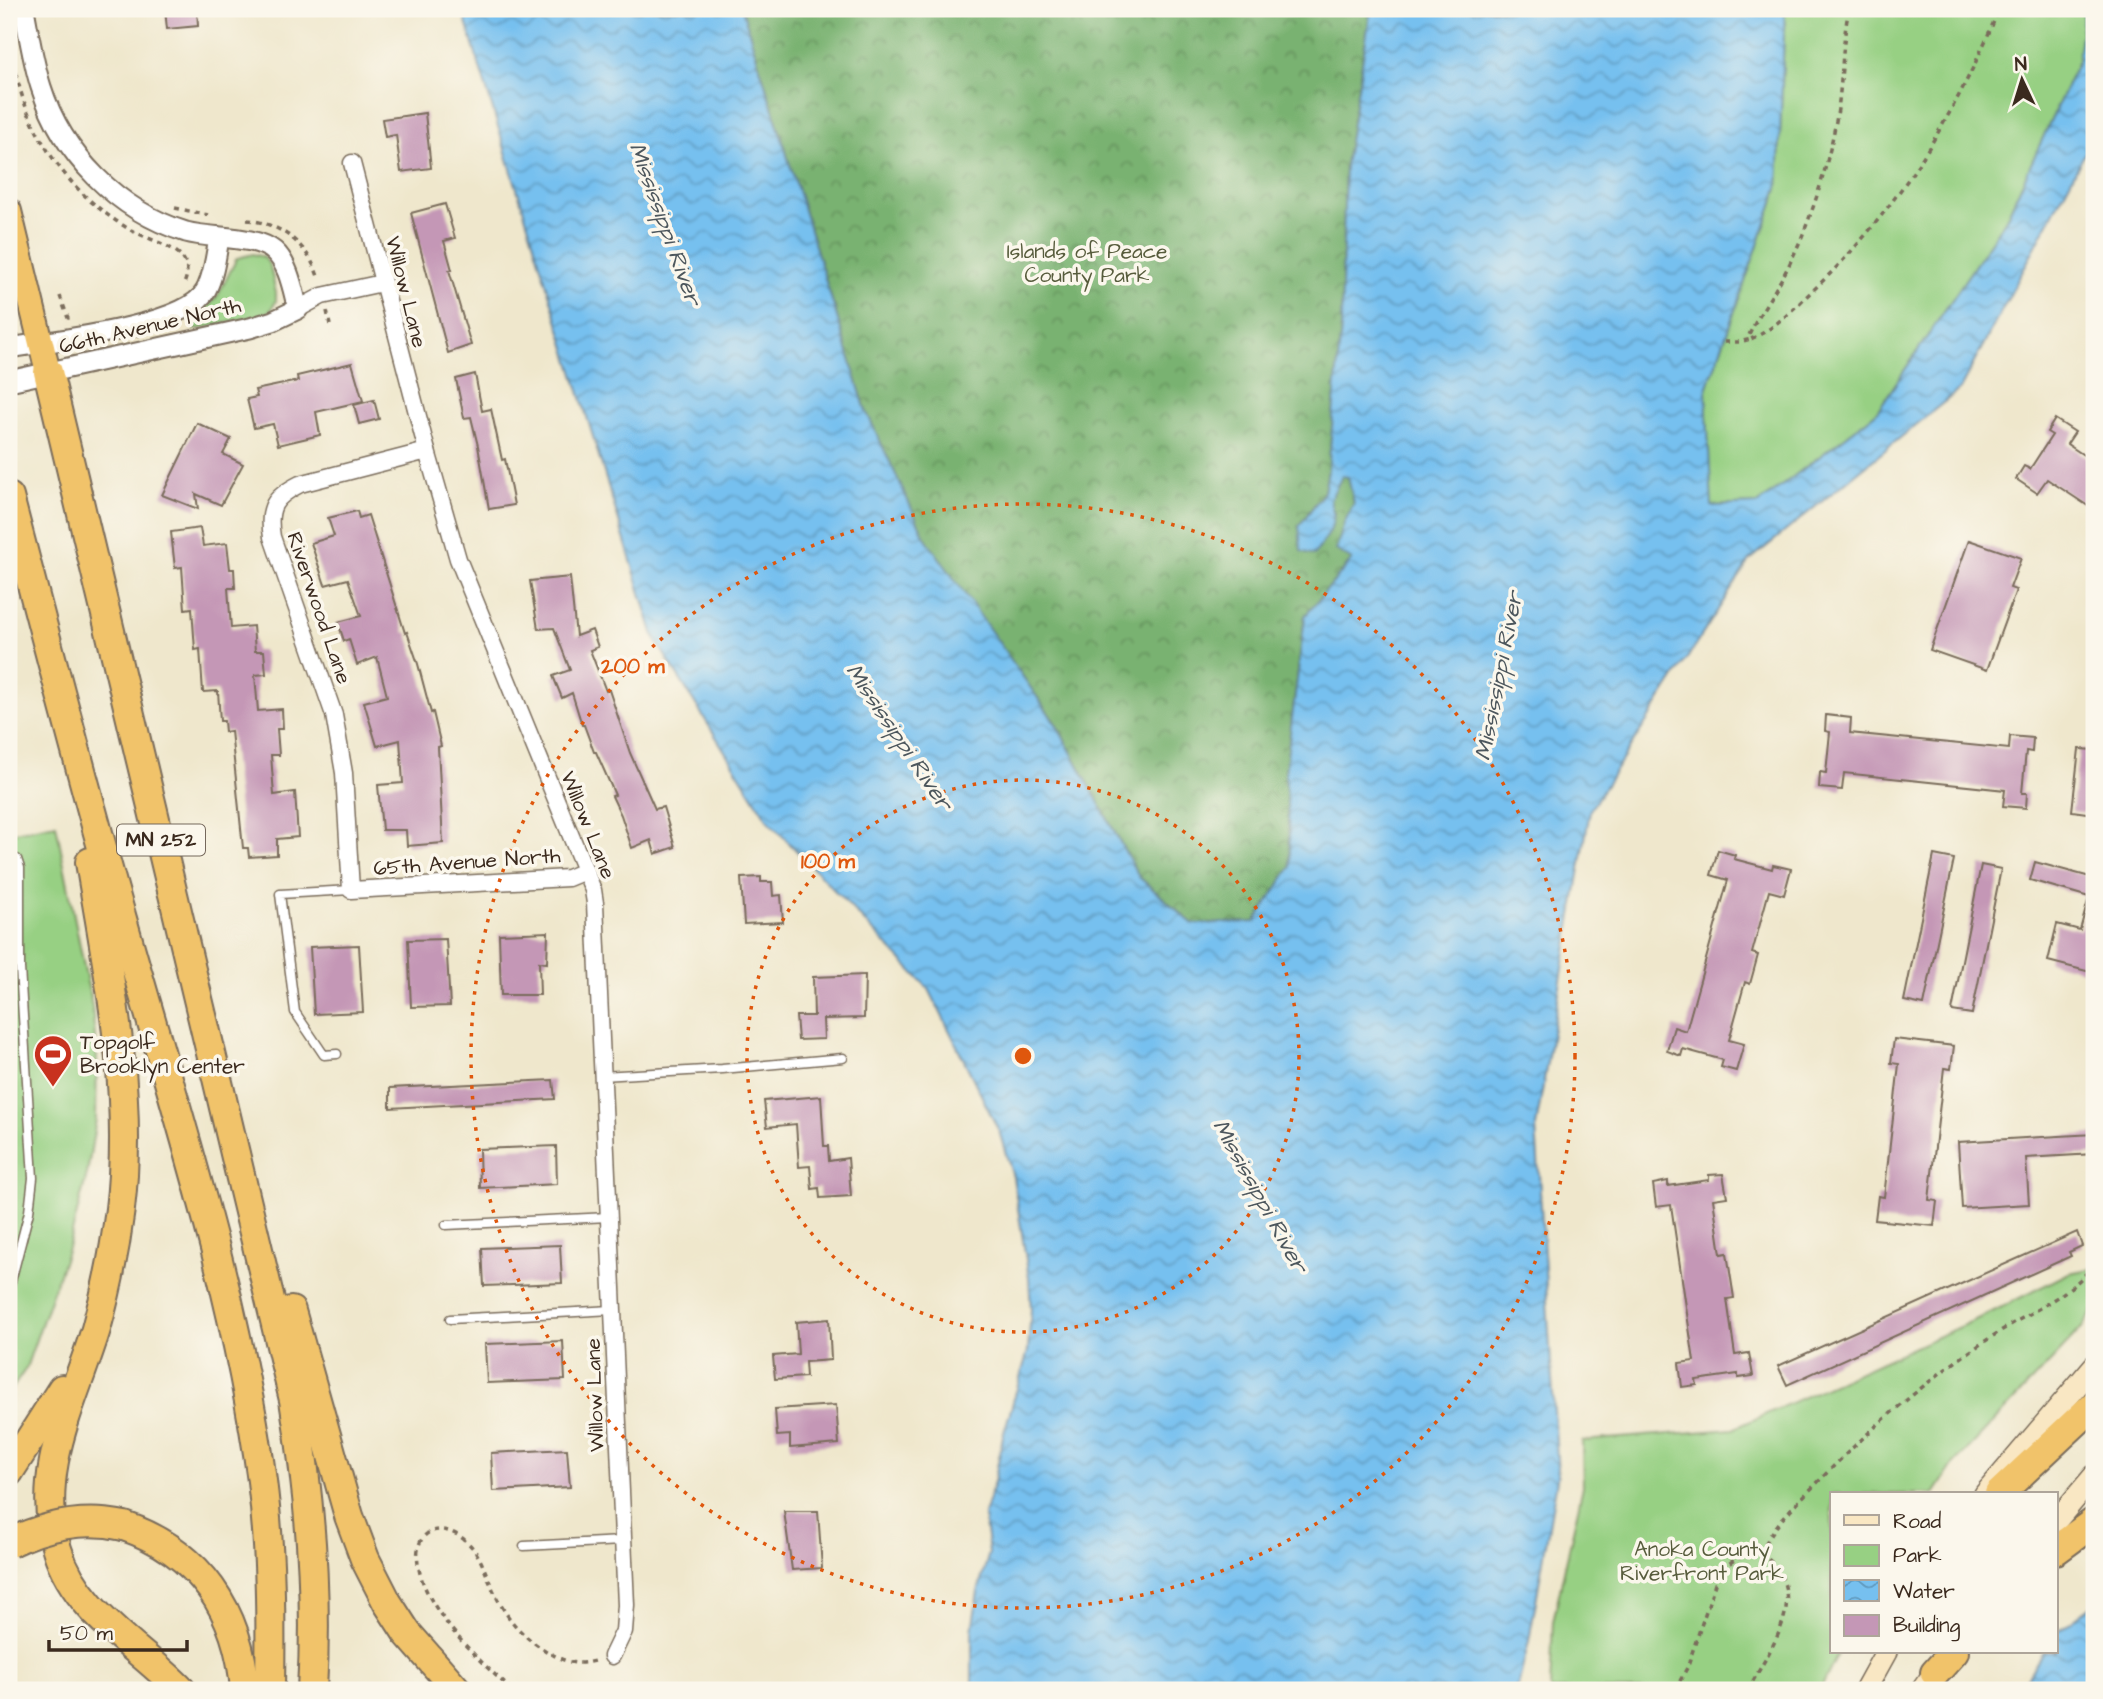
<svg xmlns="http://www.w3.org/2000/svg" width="2103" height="1699" font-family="'Architects Daughter',sans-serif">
<defs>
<pattern id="forest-crowns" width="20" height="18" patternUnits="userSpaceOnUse" patternTransform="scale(1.75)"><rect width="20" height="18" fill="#79b271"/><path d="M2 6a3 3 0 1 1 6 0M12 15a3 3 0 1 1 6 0" fill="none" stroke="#64915c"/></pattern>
<pattern id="water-waves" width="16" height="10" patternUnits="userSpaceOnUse" patternTransform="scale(1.75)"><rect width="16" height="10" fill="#76c0ef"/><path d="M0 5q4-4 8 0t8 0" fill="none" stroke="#629cc1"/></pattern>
</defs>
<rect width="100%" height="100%" fill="#fbf7ec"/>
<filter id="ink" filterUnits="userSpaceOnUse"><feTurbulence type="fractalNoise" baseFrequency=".0143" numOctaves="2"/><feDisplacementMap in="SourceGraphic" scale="14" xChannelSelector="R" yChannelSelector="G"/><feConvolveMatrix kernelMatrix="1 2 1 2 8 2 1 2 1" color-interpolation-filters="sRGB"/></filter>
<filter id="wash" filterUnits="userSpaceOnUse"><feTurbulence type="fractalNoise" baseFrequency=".00686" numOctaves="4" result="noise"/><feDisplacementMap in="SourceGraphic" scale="28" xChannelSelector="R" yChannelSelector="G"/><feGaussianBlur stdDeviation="1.57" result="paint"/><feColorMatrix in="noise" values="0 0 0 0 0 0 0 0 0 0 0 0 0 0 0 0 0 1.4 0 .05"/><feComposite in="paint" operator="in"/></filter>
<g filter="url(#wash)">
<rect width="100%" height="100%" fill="#efe7cc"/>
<g fill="#97d083" stroke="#697d50" stroke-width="2">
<polygon points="1785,9 2084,9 2078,61 2006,219 1876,413 1758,504 1711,506 1706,392 1778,188"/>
<polygon points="253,254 264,257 270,266 276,293 276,301 272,309 264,315 194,330 191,321 207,308 218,295 237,258"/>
<polygon points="56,824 92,1007 97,1057 96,1119 87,1174 68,1248 26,1368 9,1394 9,833"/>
<polygon points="2094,1268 2094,1310 2081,1329 1953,1465 1934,1494 1832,1494 1832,1652 1839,1652 1820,1690 1550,1690 1553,1621 1583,1486 1582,1441 1733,1429 1988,1314 2069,1273"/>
</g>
<polygon fill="url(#forest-crowns)" stroke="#5a6e48" stroke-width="2" points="742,9 1371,9 1345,165 1341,327 1328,471 1324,492 1299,526 1334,516 1330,500 1342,475 1348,477 1354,503 1344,523 1352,560 1305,616 1285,773 1291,867 1255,922 1193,924 1139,877 1056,724 925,538 866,411"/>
<g fill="url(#water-waves)" stroke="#587586" stroke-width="2">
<polygon points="462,9 742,9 866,411 925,537 1056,724 1139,877 1193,924 1255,922 1291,867 1285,773 1305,616 1352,560 1336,550 1344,523 1354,503 1348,477 1342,476 1330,500 1334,516 1330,532 1314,555 1301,551 1299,526 1324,492 1328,471 1341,327 1345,165 1371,9 1785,9 1778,188 1706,392 1712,506 1758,504 1876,413 2006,219 2078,61 2084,9 2094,9 2094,136 1960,389 1750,560 1590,810 1536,1127 1558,1474 1529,1641 1517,1690 972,1690 972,1631 978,1592 989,1553 984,1515 995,1478 1003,1436 1028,1351 1031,1309 1029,1278 1013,1177 999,1131 929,989 769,822 655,639"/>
<polygon points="2094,1604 2094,1690 2014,1690 2028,1676 2043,1652 2056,1652 2056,1633"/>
</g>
<g id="blocks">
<g fill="#c497b6">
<polygon points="165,9 197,9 198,26 167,29"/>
<polygon points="425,113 431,168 401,172 396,135 385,137 382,119"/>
<polygon points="445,204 455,238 444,241 452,270 449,270 471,345 448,353 411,213"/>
<polygon points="352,363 363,401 316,412 320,435 278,445 273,424 254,428 247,399 257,397 255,390 298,381 297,376"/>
<polygon points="475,374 482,411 491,409 502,460 505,459 514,505 489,509 478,446 471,417 464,418 456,379"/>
<polygon points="374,400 379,419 359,424 354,405"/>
<polygon points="2055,419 2075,432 2067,444 2094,462 2094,510 2047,479 2037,493 2016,479 2024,466 2030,469 2052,435 2047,432"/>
<polygon points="197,423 231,439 223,454 243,464 221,505 196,494 198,509 162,495"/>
<polygon points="357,511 359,518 368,515 405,633 407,632 418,664 431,713 433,712 441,746 438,747 443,843 407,846 406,830 382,830 378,785 403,783 400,740 377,746 364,702 387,696 377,657 357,665 349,639 344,641 338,622 361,616 348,579 325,585 311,543 334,536 328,518"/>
<polygon points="200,528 203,546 227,543 230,569 234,569 235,588 228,588 231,628 253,626 255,651 264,651 266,674 255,675 258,711 282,709 283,729 277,729 279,755 271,755 274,795 295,792 298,837 277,839 277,855 249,857 248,848 243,848 231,731 225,732 224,721 220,721 218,691 203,692 200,649 195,650 192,608 185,609 182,567 175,568 171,532"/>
<polygon points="1969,540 2021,558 2010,588 2016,590 1987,670 1930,650"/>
<polygon points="570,577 576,636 592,630 598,647 590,650 606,691 609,690 630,753 655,809 663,807 675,847 655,854 651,840 632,848 621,815 612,796 615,795 596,752 594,752 584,725 582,725 572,693 562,698 553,676 570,670 554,628 538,629 530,581"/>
<polygon points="1826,715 1851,718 1850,733 2009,749 2010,736 2033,738 2032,752 2026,751 2022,793 2027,793 2026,808 2003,806 2005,790 1844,773 1842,790 1819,788 1820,772 1826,773 1830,732 1825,731"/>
<polygon points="2079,749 2094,750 2094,814 2072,811"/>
<polygon points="1718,850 1735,855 1734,859 1772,869 1773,865 1791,869 1784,895 1769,891 1752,953 1758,955 1750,984 1745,982 1729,1040 1744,1044 1736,1071 1721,1067 1723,1060 1683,1049 1681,1056 1667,1051 1674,1027 1686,1031 1728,880 1711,875"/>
<polygon points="1934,855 1954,859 1924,1005 1904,1001"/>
<polygon points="2035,862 2094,878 2094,973 2048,961 2057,924 2080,930 2089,897 2030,880"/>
<polygon points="1981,865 2001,869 1972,1014 1952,1011"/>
<polygon points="761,877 761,882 772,882 773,896 781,895 783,922 744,924 741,878"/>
<polygon points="548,932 547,963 539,962 540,995 501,995 499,934"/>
<polygon points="446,939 450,1006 411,1007 408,940"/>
<polygon points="359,945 363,1012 314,1014 310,947"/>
<polygon points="865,975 864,1018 823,1019 824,1039 798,1040 796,1016 814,1016 813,977"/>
<polygon points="1894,1039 1954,1046 1951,1069 1944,1068 1929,1200 1937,1201 1934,1226 1875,1220 1878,1196 1884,1197 1899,1064 1891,1063"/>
<polygon points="553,1080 555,1099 390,1108 390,1088"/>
<polygon points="821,1096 824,1146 828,1146 829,1161 848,1158 851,1196 820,1198 819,1188 812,1189 810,1166 799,1167 796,1124 767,1127 764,1101"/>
<polygon points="2094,1134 2094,1154 2026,1158 2029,1204 1962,1208 1958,1142"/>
<polygon points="556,1146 557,1184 480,1188 479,1149"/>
<polygon points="1723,1174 1727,1197 1713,1199 1721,1254 1727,1253 1734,1298 1727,1299 1735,1355 1749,1353 1753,1376 1738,1378 1738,1374 1696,1380 1697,1385 1682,1387 1679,1363 1694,1361 1671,1205 1656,1207 1653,1184 1668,1181 1668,1186 1709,1180 1709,1175"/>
<polygon points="2077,1232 2082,1246 2069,1252 2071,1256 1787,1385 1778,1366"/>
<polygon points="560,1245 562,1283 484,1286 482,1248"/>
<polygon points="829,1319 831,1360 805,1362 806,1377 775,1379 773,1356 798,1354 796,1322"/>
<polygon points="563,1341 565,1380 487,1383 485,1344"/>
<polygon points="836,1405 839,1444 790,1448 790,1435 777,1436 775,1409"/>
<polygon points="567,1449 570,1487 493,1491 491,1453"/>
<polygon points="784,1511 818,1511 822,1568 792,1570"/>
</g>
</g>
</g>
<g filter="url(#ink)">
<use href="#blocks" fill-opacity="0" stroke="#7a6c5b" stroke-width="2"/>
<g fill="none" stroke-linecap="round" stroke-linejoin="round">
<g stroke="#7a6c5b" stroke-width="11">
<g id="service">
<polyline points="9,857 17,859 20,868 20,968 33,1178 29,1212 9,1289"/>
<polyline points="337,1054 324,1055 295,1012 280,894 351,890"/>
<polyline points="602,1076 722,1069 843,1058"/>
<polyline points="446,1225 609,1217"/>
<polyline points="450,1319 612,1310"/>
<polyline points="524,1546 622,1541"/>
</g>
</g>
<g stroke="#7a6c5b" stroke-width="19">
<g id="minor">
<polyline points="352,163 427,451 458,559 593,890 595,903 626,1605 624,1631 612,1656"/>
<polyline points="298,309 322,296 382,283"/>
<path d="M427 451 300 484C274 497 267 507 272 537L334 715 344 773 351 890 568 878 585 871"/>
</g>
</g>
<g stroke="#7a6c5b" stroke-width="23">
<g id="tertiary">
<path d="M9 348C50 341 187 327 206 290 214 275 216 255 219 238"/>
<path d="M9 381 250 328 273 321 298 309C293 291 289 264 274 251 255 235 211 239 186 232 118 211 62 154 41 87 33 62 29 35 24 9"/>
</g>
</g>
<g stroke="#7a6c5b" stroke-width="24">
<g id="secondary">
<polyline points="1985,1494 2094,1366"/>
<polyline points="2056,1521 2094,1476"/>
<polyline points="1865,1690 1886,1652"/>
<polyline points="1922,1690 1943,1661"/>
</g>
</g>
<g stroke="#7a6c5b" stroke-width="28">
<polyline id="trunk" points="9,211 48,372"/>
</g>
<g stroke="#7a6c5b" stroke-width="32">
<g id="motorway">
<path d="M48 372 294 1400C310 1497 318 1592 312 1690"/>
<path d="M9 497C46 638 82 779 122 919 174 1104 236 1290 262 1481 271 1550 271 1620 270 1690"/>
<path d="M90 862C109 976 134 1094 120 1209 115 1249 107 1290 96 1329 74 1401 34 1471 57 1549 75 1611 138 1646 181 1690"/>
<polyline points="291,1311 349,1516 365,1559 387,1602 407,1633 457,1690"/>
<polyline points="9,1472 62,1389"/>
<polyline points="1999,1494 2094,1405"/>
<path d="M124 1526C200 1552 239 1611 245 1690"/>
<polyline points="2056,1550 2094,1522"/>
<polyline points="1935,1673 1954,1652"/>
</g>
</g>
<g stroke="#7a6c5b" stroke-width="3.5" stroke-dasharray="5 5" stroke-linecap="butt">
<path d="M1849 9C1841 46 1843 84 1836 121 1827 169 1811 221 1789 265 1777 289 1760 311 1749 335L1751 339C1774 329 1791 311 1809 294 1894 216 1956 115 1999 9"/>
<path d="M16 73C30 138 71 195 129 229 142 237 172 245 181 256 189 265 188 276 183 286"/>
<polyline points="175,208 208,215"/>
<path d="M247 220C281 223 310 246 319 280"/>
<polyline points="60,296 68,318 70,318"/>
<polyline points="327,311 330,325"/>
<polyline points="1724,342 1739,342 1751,339"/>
<polyline points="9,419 15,417"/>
<path d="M1761 1553C1773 1525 1793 1507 1814 1486 1869 1429 1932 1375 1999 1332 2031 1311 2071 1295 2094 1264"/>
<path d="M512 1690C479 1661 428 1613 419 1569 409 1522 452 1519 475 1551 482 1561 486 1574 491 1585 504 1615 519 1635 548 1652 567 1663 577 1666 598 1660"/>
<path d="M1675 1690 1687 1668 1719 1572C1731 1560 1744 1554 1761 1553"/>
<path d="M1748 1690C1772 1645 1814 1594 1761 1553"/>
</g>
<use href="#service" stroke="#fff" stroke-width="8"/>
<use href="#minor" stroke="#fff" stroke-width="16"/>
<use href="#tertiary" stroke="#fff" stroke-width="19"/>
<use href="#secondary" stroke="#f9e7c3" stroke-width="21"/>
<use href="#trunk" stroke="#f1c36a" stroke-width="24"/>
<use href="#motorway" stroke="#f1c36a" stroke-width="28"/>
<g stroke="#7a6c5b" stroke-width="32" stroke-linecap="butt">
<path id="motorway-bridge" d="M9 1543C46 1525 83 1517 124 1526"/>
</g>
<use href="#motorway-bridge" stroke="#f1c36a" stroke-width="28"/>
</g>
</g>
<g fill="none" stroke="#df570d" stroke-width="3.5" stroke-dasharray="3.5 7">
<circle cx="1023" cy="1056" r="276"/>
<circle cx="1023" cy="1056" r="552"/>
</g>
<defs>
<g id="stadium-pin" transform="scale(2.0125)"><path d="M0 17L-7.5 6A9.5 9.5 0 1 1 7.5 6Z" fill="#c8321e" stroke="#fbf7ec"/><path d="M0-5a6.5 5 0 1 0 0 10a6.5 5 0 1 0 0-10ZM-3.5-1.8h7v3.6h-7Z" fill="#fff"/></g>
</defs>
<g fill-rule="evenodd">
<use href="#stadium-pin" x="53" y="1054"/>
</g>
<g text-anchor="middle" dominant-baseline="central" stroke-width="7" stroke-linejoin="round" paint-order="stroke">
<rect fill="#fbf7ec" stroke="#75685c" stroke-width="2" x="117" y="824.5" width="88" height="31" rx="5"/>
<g font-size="19" font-weight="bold" fill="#3b2a1e">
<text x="161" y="840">MN 252</text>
</g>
<g font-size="21" fill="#575c3c" stroke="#fbf7ec">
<text x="1087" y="251">Islands of Peace<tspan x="1087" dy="24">County Park</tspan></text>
<text x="1702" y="1549">Anoka County<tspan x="1702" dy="24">Riverfront Park</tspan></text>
</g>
<g font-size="21" fill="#3b2a1e" stroke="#fbf7ec">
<text transform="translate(406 292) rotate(76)">Willow Lane</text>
<text transform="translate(150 326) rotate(-13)">66th Avenue North</text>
<text transform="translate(319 608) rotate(71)">Riverwood Lane</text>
<text transform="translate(588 825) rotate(68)">Willow Lane</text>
<text transform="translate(467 862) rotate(-4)">65th Avenue North</text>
<text transform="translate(595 1395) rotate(-92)">Willow Lane</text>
</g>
<g font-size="21" fill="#3b2a1e" stroke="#fbf7ec" text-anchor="start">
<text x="80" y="1042">Topgolf<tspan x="80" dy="24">Brooklyn Center</tspan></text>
</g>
<g font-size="23" font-style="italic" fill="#4d575d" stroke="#fbf7ec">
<text transform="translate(665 224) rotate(70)">Mississippi River</text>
<text transform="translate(1499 676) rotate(-79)">Mississippi River</text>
<text transform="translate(899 737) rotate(56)">Mississippi River</text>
<text transform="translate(1260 1196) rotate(61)">Mississippi River</text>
</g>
</g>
<circle cx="1023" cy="1056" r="10" fill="#df570d" stroke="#fbf7ec" stroke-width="3.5"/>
<g font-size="21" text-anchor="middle" font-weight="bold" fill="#df570d" stroke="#fbf7ec" stroke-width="7" stroke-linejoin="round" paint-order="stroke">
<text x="633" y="673">200 m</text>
<text x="828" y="868">100 m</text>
</g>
<rect width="2103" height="1699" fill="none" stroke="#fbf7ec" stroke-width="35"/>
<rect x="1830" y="1492" width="228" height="161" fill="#fbf7ec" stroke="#aea59a" stroke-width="2"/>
<rect x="1844" y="1515" width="35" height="10" fill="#f9e7c3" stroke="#aea59a" stroke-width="2"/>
<text x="1893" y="1528" font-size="21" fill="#3b2a1e">Road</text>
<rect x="1844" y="1545" width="35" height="21" fill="#97d083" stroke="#aea59a" stroke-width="2"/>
<text x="1893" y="1562" font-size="21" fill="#3b2a1e">Park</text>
<rect x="1844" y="1580" width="35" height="21" fill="url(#water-waves)" stroke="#aea59a" stroke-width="2"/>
<text x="1893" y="1598" font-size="21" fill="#3b2a1e">Water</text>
<rect x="1844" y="1615" width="35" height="21" fill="#c497b6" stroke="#aea59a" stroke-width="2"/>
<text x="1893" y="1632" font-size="21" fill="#3b2a1e">Building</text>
<g transform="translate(2022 80) rotate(356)" stroke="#fbf7ec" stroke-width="5" paint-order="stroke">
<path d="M0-5L12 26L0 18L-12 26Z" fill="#3b2a1e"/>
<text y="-10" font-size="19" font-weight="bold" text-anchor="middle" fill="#3b2a1e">N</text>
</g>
<path d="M49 1640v10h138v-10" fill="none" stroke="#3b2a1e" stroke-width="3.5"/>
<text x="60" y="1640" font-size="21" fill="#3b2a1e" stroke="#fbf7ec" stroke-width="5" paint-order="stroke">50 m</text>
</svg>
